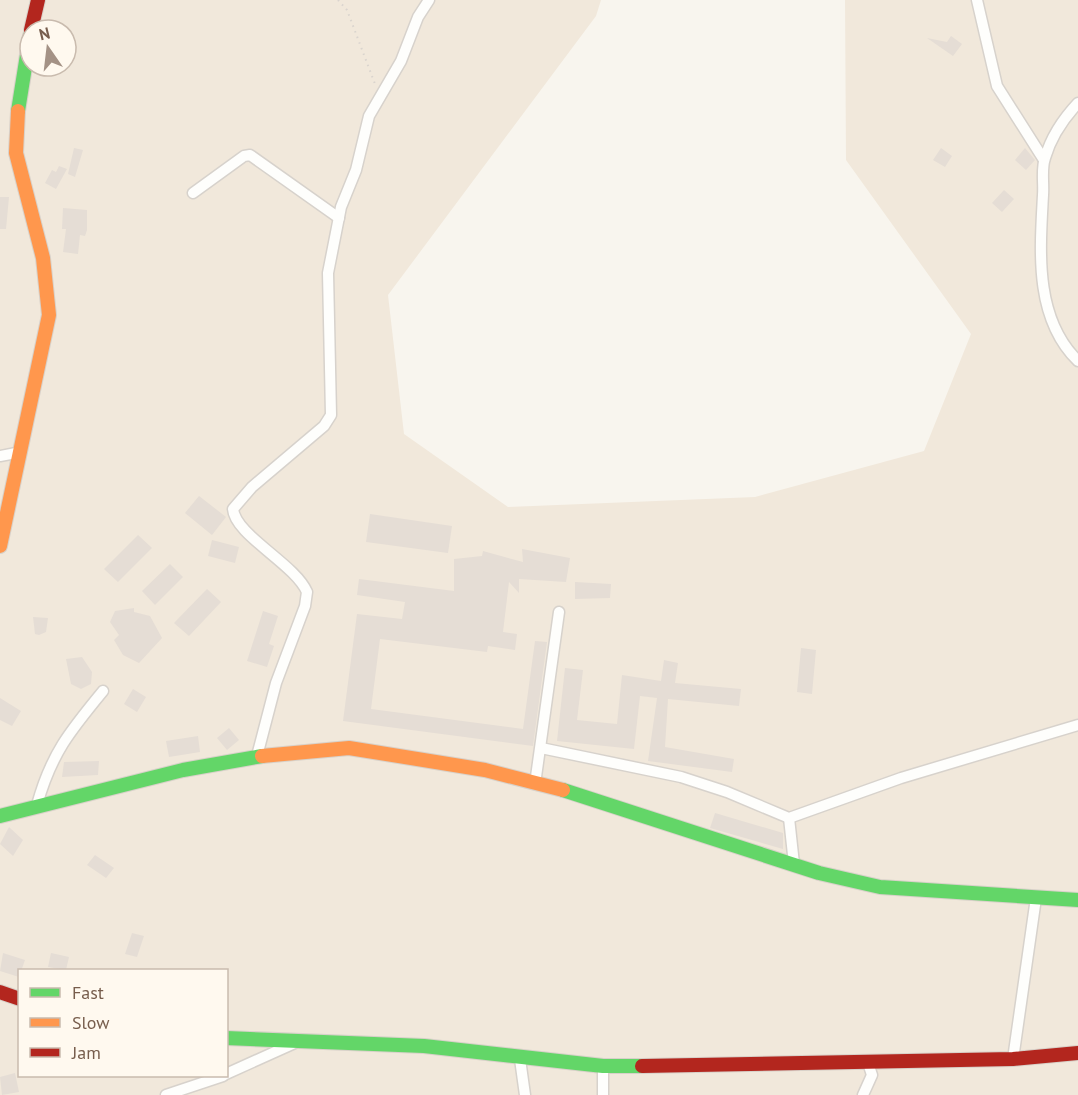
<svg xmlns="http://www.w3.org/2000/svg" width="1078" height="1095" font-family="'PT Sans',sans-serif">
<rect width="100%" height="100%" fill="#f8f5ee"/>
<path fill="#f1e8db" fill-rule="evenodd" d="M0 0H601L596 16 388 295 404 434 508 507 755 497 924 451 971 334 846 160 845 0H1078V1095H0ZM30 30H66V66H30ZM20 970H226V1076H20Z"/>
<g fill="#e5ddd5">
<polygon points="951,36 962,44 953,56 927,38 947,42"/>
<polygon points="74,148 83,150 75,177 68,174"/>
<polygon points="941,148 952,156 945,167 933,160"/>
<polygon points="1025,148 1035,160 1026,170 1015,160"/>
<polygon points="59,166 67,169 56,189 45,183 52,170 56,172"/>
<polygon points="1004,190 1014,199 1002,212 992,203"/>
<polygon points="0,197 9,197 6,229 0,229"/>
<polygon points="63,208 87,210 87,230 85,236 80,235 78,254 63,252 66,229 62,229"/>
<polygon points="199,496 226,517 212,535 185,513"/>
<polygon points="370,514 452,526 448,553 366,542"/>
<polygon points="138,535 152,548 118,582 104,569"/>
<polygon points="212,540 239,547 235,563 208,556"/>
<polygon points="522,549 570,558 566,582 519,579 519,593 509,582 503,632 517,634 515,650 488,646 487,652 380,639 371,709 523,729 535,641 547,642 533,746 343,721 357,614 402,619 405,602 357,595 359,579 454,591 454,559 482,556 483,551 523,562"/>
<polygon points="170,564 183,577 155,605 142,591"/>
<polygon points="575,582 611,584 610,598 575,599"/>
<polygon points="207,589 221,602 189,636 174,623"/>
<polygon points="134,608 134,612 150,616 162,638 139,663 123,655 114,640 119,635 110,622 115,611"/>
<polygon points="263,611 278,616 269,644 274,646 267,667 247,661"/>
<polygon points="33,617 48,618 46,632 39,635 35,634"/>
<polygon points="801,648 816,650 812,694 797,692"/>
<polygon points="82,657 92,672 91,684 81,689 71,684 66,659"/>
<polygon points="664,660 678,663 675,683 741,689 739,706 668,699 665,747 734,759 732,772 648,761 657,698 640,696 634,749 557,741 565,668 583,670 577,720 617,724 622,675 661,681"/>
<polygon points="133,689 146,697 137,712 124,704"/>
<polygon points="0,698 21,711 12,726 0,720"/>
<polygon points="229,728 239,740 227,750 217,738"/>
<polygon points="198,736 200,752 169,757 166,741"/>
<polygon points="99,761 98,775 62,777 64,762"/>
<polygon points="715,813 783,833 783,849 710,828"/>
<polygon points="9,827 23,840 13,856 0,844"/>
<polygon points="95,855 114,868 106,878 87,865"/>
<polygon points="132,933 144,936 137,957 125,954"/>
<polygon points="3,953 25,960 19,977 0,971"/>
<polygon points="51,953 69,957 66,970 48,967"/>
<polygon points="15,1073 19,1092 2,1095 0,1077"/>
</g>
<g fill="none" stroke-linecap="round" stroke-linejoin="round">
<g stroke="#d7d2cc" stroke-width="13">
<g id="street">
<polyline points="977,0 997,86 1044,160"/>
<path d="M1078 103C1063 119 1051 137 1045 158 1041 169 1044 183 1043 195 1040 251 1034 318 1078 361"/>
<polyline points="193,193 244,156 250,155 339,218"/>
<polyline points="0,456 21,452"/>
<polyline points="541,748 681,777 727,792 789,818 901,778 1078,725"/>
<path d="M257 756 276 683 305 606 307 592C295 564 235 535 233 509L252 487 324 426 331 415 328 273 341 207 356 170 369 116 401 61 418 17 429 0"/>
<polyline points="535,784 559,612"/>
<path d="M37 805C51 754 70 731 103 691"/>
<polyline points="789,818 794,864"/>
<polyline points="520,1059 525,1095"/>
<polyline points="1013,1059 1036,898"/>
<polyline points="226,1074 297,1042"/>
<polyline points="166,1095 223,1076"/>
<polyline points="603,1095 603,1066"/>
<polyline points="863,1095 872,1075 868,1063"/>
</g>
</g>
<g stroke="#d8d1c9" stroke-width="16">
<g id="fast">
<polyline points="18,111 30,36"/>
<polyline points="563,790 819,873 880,887 1078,900"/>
<polyline points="0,816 183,770 262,756"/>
<polyline points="226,1038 424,1046 603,1066 642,1066"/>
</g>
</g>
<g stroke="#d8d1c9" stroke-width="16">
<g id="slow">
<polyline points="0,546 49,315 43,258 16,153 18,111"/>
<polyline points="262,756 349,748 485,770 563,790"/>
</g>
</g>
<g stroke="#d8d1c9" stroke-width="16">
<g id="jam">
<polyline points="31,30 38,0"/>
<polyline points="0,992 20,999"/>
<polyline points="642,1066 1013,1059 1078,1053"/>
</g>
</g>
<polyline stroke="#dad4ce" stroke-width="2" stroke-dasharray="1.5 4.5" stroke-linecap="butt" points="338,0 347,10 375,84"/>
<use href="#street" stroke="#fefefc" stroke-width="10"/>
<use href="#fast" stroke="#63d668" stroke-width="14"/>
<use href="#slow" stroke="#ff974d" stroke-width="14"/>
<use href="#jam" stroke="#b3261e" stroke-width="14"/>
</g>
<rect x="18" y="969" width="210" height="108" fill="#fff9ef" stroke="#c9bbae" stroke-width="1.5"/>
<rect x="30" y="988" width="30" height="9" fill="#63d668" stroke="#c9bbae" stroke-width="1.5"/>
<text x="72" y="999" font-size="18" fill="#775d4c">Fast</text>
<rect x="30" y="1018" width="30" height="9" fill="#ff974d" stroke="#c9bbae" stroke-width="1.5"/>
<text x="72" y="1029" font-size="18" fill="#775d4c">Slow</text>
<rect x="30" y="1048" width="30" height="9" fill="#b3261e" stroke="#c9bbae" stroke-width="1.5"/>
<text x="72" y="1059" font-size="18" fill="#775d4c">Jam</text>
<g transform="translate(48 48) rotate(346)"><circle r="28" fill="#fff9ef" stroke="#c9bbae" stroke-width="1.5"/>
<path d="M0-4.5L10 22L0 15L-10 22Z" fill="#a49285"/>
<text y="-9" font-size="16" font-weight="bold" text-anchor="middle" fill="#775d4c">N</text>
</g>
</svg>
